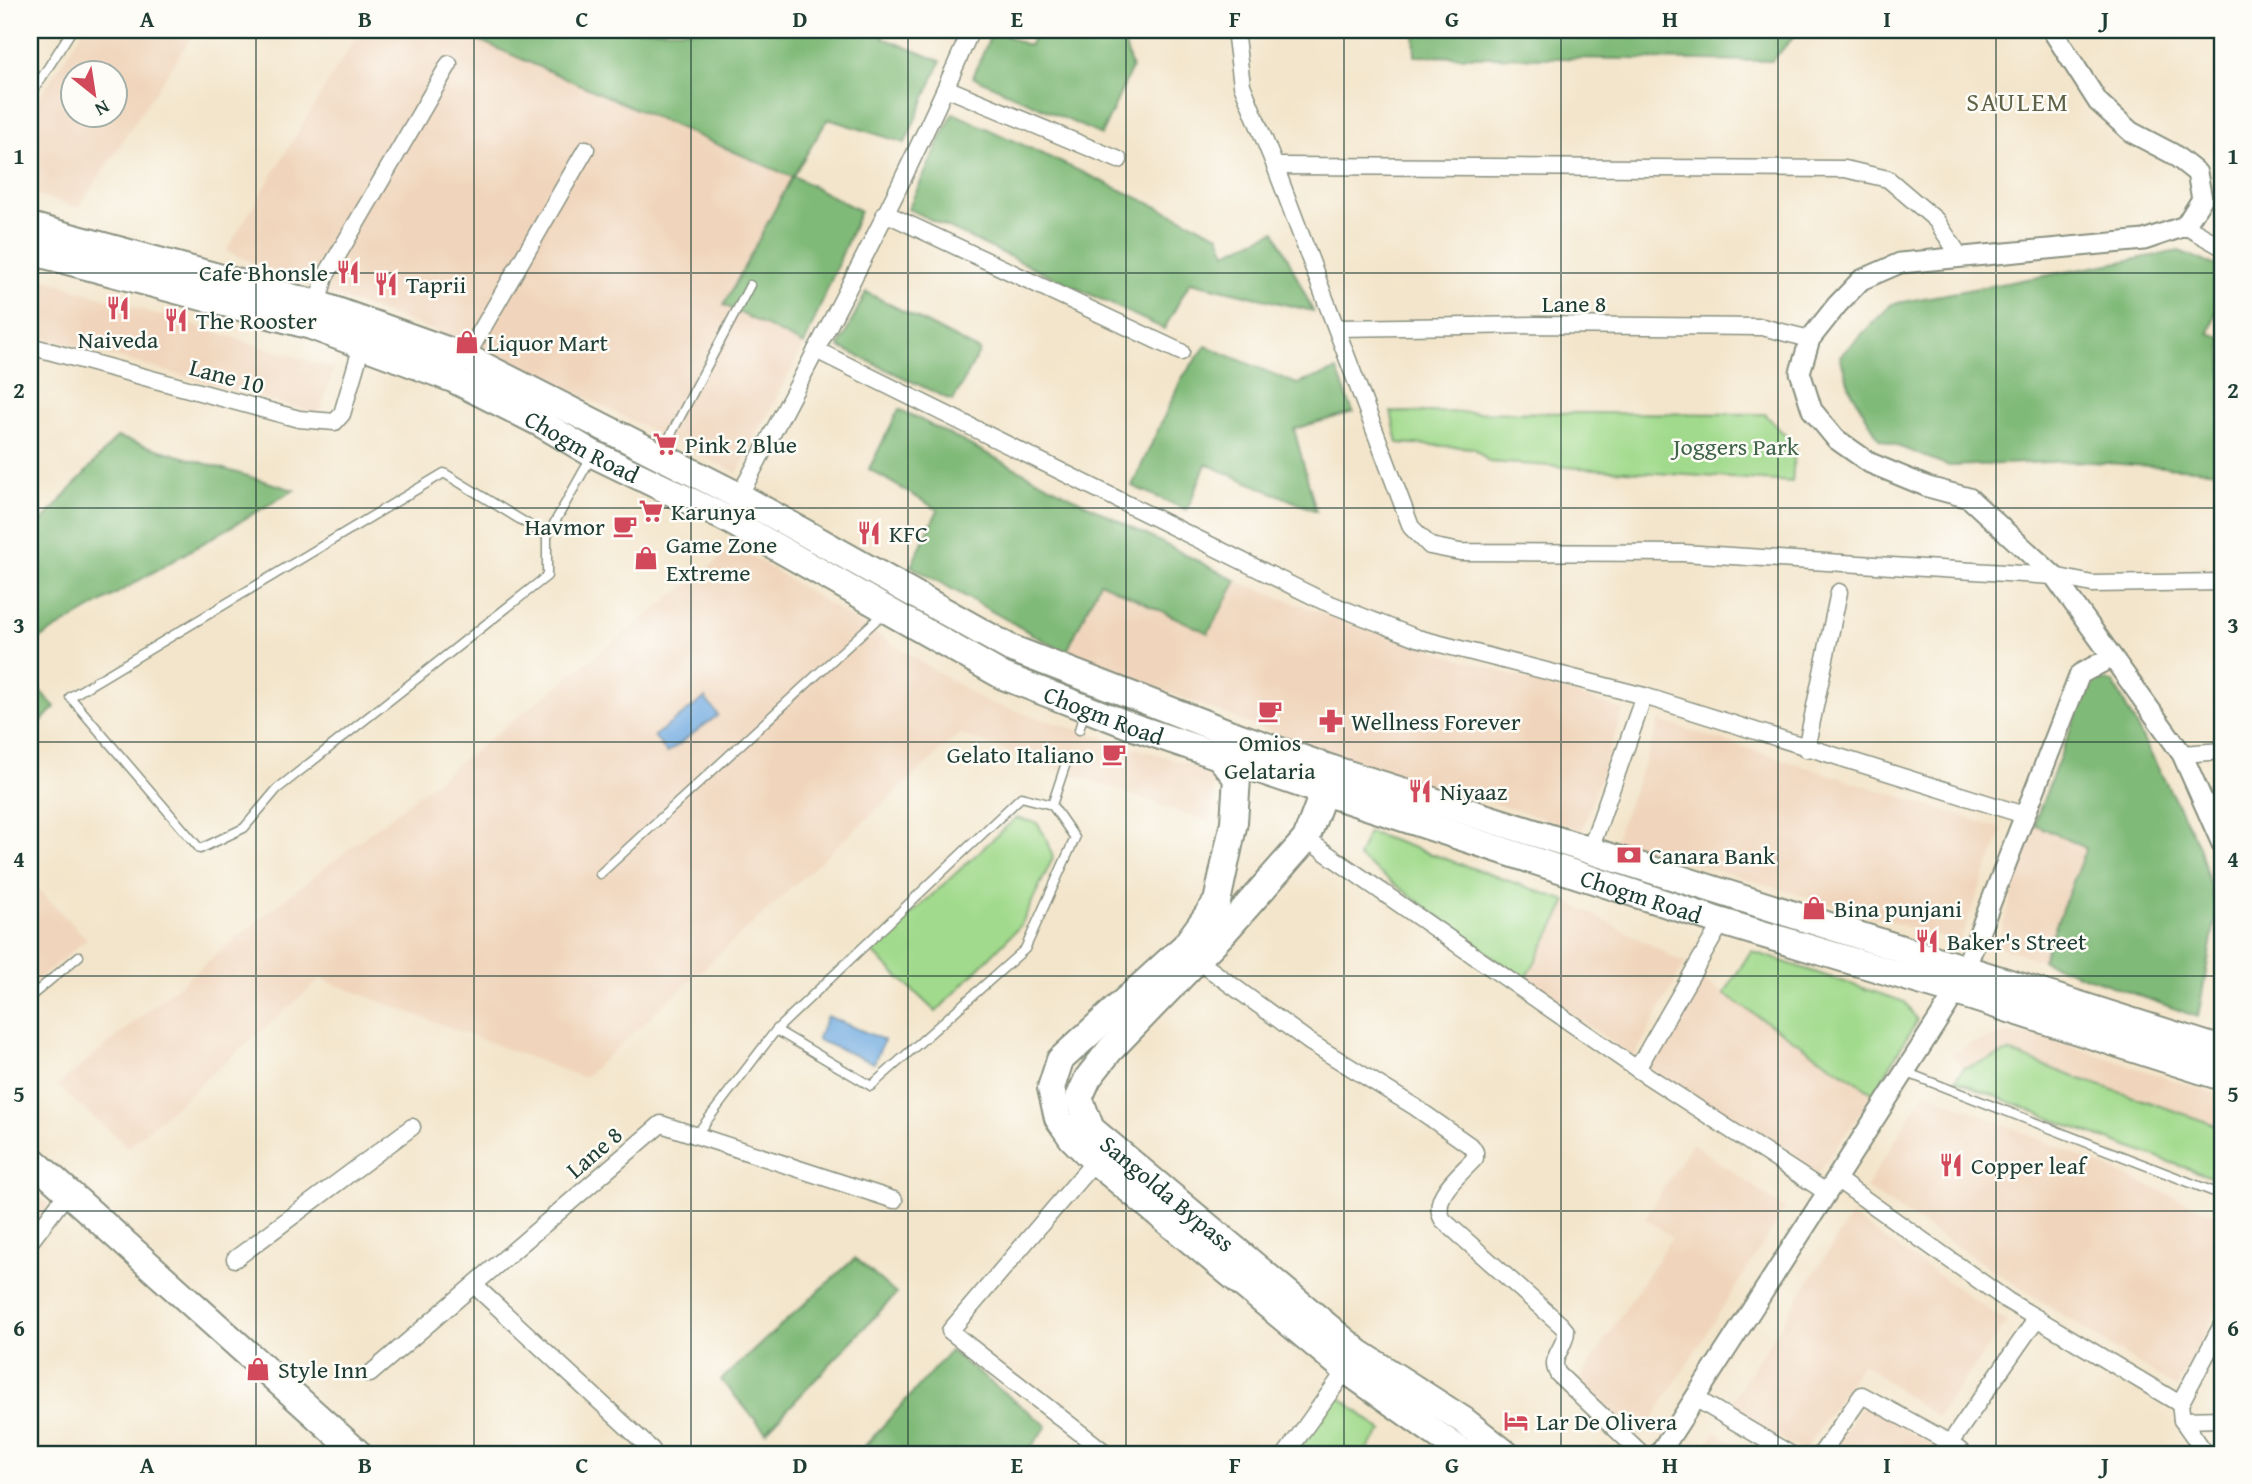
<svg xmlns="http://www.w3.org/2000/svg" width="2252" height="1484" font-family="'Gentium Book Plus',serif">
<rect width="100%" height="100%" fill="#fdfcf7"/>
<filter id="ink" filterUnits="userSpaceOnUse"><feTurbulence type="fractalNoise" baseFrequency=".0143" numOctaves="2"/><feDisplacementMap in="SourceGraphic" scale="14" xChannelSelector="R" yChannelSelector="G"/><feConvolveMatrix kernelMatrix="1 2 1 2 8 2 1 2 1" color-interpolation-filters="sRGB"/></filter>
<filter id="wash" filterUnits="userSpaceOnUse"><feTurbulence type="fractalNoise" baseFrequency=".00686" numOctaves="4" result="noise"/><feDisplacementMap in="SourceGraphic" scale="28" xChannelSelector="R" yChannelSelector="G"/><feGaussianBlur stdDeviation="1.57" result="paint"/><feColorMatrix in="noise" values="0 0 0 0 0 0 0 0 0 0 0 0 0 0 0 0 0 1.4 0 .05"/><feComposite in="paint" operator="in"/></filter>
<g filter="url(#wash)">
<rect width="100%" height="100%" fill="#f3e5cb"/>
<g fill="#f0d5bc" fill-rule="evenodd">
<path d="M83 30H196L78 208 30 192V112ZM74 74H116V116H74Z"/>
<polygon points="360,30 455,30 792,177 725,305 804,345 737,473 486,348 328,294 226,251"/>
<polygon points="36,277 334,369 319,414 30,333 30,297"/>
<polygon points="736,546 984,701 1217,773 1209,822 959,734 584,1078 321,979 128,1147 57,1086 257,921"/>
<polygon points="1237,581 1353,625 1623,710 1582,830 1313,748 1066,653 1100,582 1207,633"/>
<polygon points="1660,721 2003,829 1959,942 1615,840"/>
<polygon points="2034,824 2086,848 2042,961 1997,946"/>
<polygon points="30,881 87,939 30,986"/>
<polygon points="1567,901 1685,963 1634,1057 1525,981"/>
<polygon points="1701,979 1874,1093 1813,1180 1649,1066"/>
<polygon points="2007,1034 2040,1036 2222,1096 2222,1127 2066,1074 2009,1052 1964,1068 1952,1054 1971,1043"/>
<polygon points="1925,1091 2222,1217 2222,1300 2176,1388 1866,1188"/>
<polygon points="1692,1143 1785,1209 1641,1437 1579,1380 1672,1237 1645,1218"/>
<polygon points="30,1187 54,1210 30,1238"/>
<polygon points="1851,1216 2007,1322 1937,1417 1862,1363 1804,1452 1728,1407"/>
<polygon points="1864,1404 1944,1452 1942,1454 1830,1454"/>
<polygon points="1715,1432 1753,1454 1701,1454"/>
</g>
<g fill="#a1da8c" stroke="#608c60" stroke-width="2">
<polygon points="1391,412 1765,414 1795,446 1792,482 1489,462 1474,448 1398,443"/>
<polygon points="1016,818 1037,823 1045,836 1053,858 1021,925 936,1012 871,951"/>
<polygon points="1368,832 1567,901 1525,981 1358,857"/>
<polygon points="1751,951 1905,1002 1917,1020 1874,1093 1724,994"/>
<polygon points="2009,1052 2066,1074 2222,1127 2222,1181 2070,1126 1955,1080 1964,1068"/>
<polygon points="1336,1394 1382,1431 1363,1454 1294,1454"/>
</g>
<g fill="#80ba78" stroke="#507c56" stroke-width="2">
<polygon points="455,30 886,30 883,38 941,61 905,143 828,119 793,176 860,211 804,345 724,305 792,177"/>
<polygon points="993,30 1029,46 1037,30 1120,30 1132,68 1101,135 973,77"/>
<polygon points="1414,30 1800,30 1772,61 1415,56"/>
<polygon points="953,113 1219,235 1226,253 1275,231 1313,311 1190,282 1164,329 908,209"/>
<polygon points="2179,251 2222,268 2222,294 2209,333 2222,338 2222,471 2077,461 1949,466 1879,439 1850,388 1840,356 1892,304"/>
<polygon points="866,292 980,351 953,401 839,347"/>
<polygon points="1206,346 1297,384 1337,370 1353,412 1294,429 1316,511 1206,464 1187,510 1132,486 1182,378"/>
<polygon points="899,409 1237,581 1208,633 1100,582 1066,653 911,566 938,510 869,469"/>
<polygon points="117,437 294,490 30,644 30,535"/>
<polygon points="2090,679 2113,682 2199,846 2217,910 2198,1017 2042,961 2086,848 2034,824"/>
<polygon points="30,680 55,707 30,733"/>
<polygon points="855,1258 896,1294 766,1432 721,1380"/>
<polygon points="950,1351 1047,1426 1026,1454 872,1454 864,1447"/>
</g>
<g fill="#71aae1" stroke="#48748a" stroke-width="2">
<polygon points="705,698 718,715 667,753 654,736"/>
<polygon points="827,1016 884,1040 874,1063 817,1040"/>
</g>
</g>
<g filter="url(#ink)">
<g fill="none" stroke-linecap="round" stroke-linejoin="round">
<g stroke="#899180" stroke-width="11">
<g id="service">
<polyline points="30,96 72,30"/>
<polyline points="661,453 750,285"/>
<polygon points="444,473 547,536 547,576 277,789 244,828 200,849 70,697"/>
<polyline points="547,536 592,456"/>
<polyline points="1079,730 1084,713"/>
<polyline points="1052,805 1066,763"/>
<polyline points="600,874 885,612"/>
<polyline points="30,997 79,956"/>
<polyline points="1905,1072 2222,1195"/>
<polyline points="696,1135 776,1030 1021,797 1052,805 1075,838 1025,949 871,1086 776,1030"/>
</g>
</g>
<g stroke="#899180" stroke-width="19">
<g id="minor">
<polyline points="1235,30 1242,85 1275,166 1411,527 1430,546 1460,552 1683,553 2054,576 2092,584 2222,582"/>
<polyline points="946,88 1119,160"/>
<polyline points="1275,166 1845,169 1888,179 1936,220 1961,258"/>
<polyline points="885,213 1181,352"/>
<polyline points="2185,226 2222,247"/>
<polyline points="315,311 325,277 449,64"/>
<polyline points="1337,328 1535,325 1762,327 1810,339"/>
<polyline points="30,346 299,419 335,422 342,414 362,345"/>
<polyline points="816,350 1323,601 1417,638 1644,696 2024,815"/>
<polyline points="463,362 586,149"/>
<path d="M736 502C818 347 902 191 971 30"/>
<polyline points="1806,749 1839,592"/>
<polyline points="2182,754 2222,751"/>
<polyline points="1306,839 1637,1069 1722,922"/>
<polyline points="1590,850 1644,696"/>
<path d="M1197 960 1311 1043 1415 1107 1472 1147 1475 1152V1158C1460 1175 1429 1197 1443 1220L1561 1325 1566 1331C1566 1348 1548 1357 1558 1374L1642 1454"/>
<polyline points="1637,1069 1826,1192"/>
<polyline points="1100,1155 950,1331 1107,1454"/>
<polyline points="1835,1178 2008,1301 2180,1404"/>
<polyline points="30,1242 68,1192"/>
<polyline points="235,1259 412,1127"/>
<polyline points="474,1285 652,1450 648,1454"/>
<polyline points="2222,1325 2180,1404 2182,1420 2222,1419"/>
<polyline points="370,1374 661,1124 894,1200"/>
<polyline points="1695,1398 1790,1454"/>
<polyline points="2182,1420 2206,1454"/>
<polyline points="1950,1443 2037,1318"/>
<polyline points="1286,1454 1351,1363"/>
<polyline points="1821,1454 1862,1395 1950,1443 1964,1454"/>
</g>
</g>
<g stroke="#899180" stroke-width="23">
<g id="tertiary">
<polyline points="2052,30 2098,102 2131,132 2173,154 2197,173 2202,199 2185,226 2144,240 1900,263 1861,280 1837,305 1810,339 1800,372 1812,410 1836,439 1870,463 1928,487 1969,498 2054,576 2182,754 2222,844"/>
<polyline points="1659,1454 1956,992 2080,674 2112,657"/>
</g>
</g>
<g stroke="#899180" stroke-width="30">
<g id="primary">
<path id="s1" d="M30 251 311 326 453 379 542 424 593 454 727 519 1003 676 1134 727 1333 795 1722 922 1956 992 2222 1077"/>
<polyline points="1218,755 1237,778 1234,822 1217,902 1185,946 1060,1060 1051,1088 1058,1118 1072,1138 1095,1161 1346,1370 1465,1454"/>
<polyline points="1332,769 2222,1050"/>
</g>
</g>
<g stroke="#899180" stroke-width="30">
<g id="trunk">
<path id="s2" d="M30 226 317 304 466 357 739 496 1010 648 1229 733 1332 769 1306 839 1225 931 1110 1050 1088 1078 1079 1098 1091 1129 1359 1353 1463 1420 1506 1454"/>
<polyline points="30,1158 359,1454"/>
</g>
</g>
<use href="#service" stroke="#fff" stroke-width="8"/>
<use href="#minor" stroke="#fff" stroke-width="16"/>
<use href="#tertiary" stroke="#fff" stroke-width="19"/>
<use href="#primary" stroke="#fff" stroke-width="26"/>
<use href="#trunk" stroke="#fff" stroke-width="26"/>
</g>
</g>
<path fill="none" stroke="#1f3d34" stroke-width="2" stroke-opacity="0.55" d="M256 30V1454M474 30V1454M691 30V1454M908 30V1454M1126 30V1454M1344 30V1454M1561 30V1454M1778 30V1454M1996 30V1454M30 273H2222M30 508H2222M30 742H2222M30 976H2222M30 1211H2222"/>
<defs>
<g id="restaurant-bare" transform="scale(1.89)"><path d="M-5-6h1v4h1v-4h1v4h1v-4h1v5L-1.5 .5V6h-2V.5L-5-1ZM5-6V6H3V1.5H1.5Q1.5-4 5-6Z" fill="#d1495b" stroke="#fdfcf7" stroke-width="2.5" paint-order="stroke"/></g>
<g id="shop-bare" transform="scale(1.89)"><path d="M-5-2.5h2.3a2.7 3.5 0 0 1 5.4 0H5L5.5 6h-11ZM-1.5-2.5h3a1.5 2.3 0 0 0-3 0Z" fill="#d1495b" stroke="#fdfcf7" stroke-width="2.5" paint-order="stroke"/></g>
<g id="supermarket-bare" transform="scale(1.89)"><path d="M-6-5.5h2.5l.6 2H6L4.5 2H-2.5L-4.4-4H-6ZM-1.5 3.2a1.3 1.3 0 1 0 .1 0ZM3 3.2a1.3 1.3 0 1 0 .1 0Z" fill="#d1495b" stroke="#fdfcf7" stroke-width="2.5" paint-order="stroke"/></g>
<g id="cafe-bare" transform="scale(1.89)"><path d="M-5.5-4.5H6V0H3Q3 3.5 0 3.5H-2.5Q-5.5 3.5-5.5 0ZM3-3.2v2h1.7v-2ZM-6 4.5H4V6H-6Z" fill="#d1495b" stroke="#fdfcf7" stroke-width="2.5" paint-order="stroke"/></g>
<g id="pharmacy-bare" transform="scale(1.89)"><path d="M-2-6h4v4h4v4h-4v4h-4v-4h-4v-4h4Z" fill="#d1495b" stroke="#fdfcf7" stroke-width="2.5" paint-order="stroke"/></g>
<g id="bank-bare" transform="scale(1.89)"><path d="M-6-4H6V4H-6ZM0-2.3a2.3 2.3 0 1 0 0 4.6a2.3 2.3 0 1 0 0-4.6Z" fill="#d1495b" stroke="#fdfcf7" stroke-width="2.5" paint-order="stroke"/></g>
<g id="hotel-bare" transform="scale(1.89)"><path d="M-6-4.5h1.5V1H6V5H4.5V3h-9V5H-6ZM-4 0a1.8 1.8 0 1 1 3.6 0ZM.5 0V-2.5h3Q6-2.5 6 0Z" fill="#d1495b" stroke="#fdfcf7" stroke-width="2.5" paint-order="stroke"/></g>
</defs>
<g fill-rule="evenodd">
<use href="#restaurant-bare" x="348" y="272"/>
<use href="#restaurant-bare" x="386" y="284"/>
<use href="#restaurant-bare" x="118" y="308"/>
<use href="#restaurant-bare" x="176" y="320"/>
<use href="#shop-bare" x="467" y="342"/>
<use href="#supermarket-bare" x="665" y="444"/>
<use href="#supermarket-bare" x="651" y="511"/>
<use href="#cafe-bare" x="625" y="526"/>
<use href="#restaurant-bare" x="869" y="533"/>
<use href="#shop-bare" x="646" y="558"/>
<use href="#cafe-bare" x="1270" y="711"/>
<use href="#pharmacy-bare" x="1331" y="721"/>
<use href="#cafe-bare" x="1114" y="754"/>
<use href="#restaurant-bare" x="1420" y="791"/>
<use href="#bank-bare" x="1629" y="855"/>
<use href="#shop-bare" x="1814" y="908"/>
<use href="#restaurant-bare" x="1927" y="941"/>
<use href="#restaurant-bare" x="1951" y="1165"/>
<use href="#shop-bare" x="258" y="1369"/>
<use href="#hotel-bare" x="1516" y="1421"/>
</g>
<g text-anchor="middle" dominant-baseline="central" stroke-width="5" stroke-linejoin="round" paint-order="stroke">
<g font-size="24" fill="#1f3d34" stroke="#fdfcf7" text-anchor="start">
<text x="328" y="272" text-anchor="end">Cafe Bhonsle</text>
<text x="406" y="284">Taprii</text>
<text x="196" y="320">The Rooster</text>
<text x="118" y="339" text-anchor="middle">Naiveda</text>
<text x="487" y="342">Liquor Mart</text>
<text x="685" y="444">Pink 2 Blue</text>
<text x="671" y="511">Karunya</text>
<text x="605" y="526" text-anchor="end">Havmor</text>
<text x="889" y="533">KFC</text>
<text x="666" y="544">Game Zone<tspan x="666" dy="28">Extreme</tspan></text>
<text x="1351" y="721">Wellness Forever</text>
<text x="1270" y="742" text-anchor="middle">Omios<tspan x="1270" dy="28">Gelataria</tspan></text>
<text x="1094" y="754" text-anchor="end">Gelato Italiano</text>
<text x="1440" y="791">Niyaaz</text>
<text x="1649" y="855">Canara Bank</text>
<text x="1834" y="908">Bina punjani</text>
<text x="1947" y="941">Baker's Street</text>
<text x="1971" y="1165">Copper leaf</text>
<text x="278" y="1369">Style Inn</text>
<text x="1536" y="1421">Lar De Olivera</text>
</g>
<g font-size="24" fill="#1f3d34" stroke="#fdfcf7">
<text x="1574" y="303">Lane 8</text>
<text transform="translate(227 376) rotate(15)">Lane 10</text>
<text stroke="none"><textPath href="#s1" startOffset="588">Chogm Road</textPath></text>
<text stroke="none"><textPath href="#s1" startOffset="1176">Chogm Road</textPath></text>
<text stroke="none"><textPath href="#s1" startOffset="1743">Chogm Road</textPath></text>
<text transform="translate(594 1152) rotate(-41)">Lane 8</text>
<text stroke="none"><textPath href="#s2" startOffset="1970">Sangolda Bypass</textPath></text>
</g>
<g font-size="24" fill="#40644a" stroke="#fdfcf7">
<text x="1736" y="446">Joggers Park</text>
</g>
<g font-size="26" letter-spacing="2" fill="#606248" stroke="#fdfcf7">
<text x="2018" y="101">SAULEM</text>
</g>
</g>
<rect width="2252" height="1484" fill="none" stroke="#fdfcf7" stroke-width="77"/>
<g transform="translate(94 94) rotate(150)"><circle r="33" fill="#fdfcf7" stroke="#a4b0a9" stroke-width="2"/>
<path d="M0-5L12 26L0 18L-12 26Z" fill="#d1495b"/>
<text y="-10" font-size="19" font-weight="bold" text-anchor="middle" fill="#1f3d34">N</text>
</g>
<rect x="38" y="38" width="2176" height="1408" fill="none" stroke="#1f3d34" stroke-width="2.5"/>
<g font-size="23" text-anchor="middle" font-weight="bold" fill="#1f3d34">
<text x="147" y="27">A</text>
<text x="365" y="27">B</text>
<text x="582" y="27">C</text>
<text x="800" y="27">D</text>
<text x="1017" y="27">E</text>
<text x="1235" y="27">F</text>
<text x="1452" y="27">G</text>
<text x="1670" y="27">H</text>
<text x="1887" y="27">I</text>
<text x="2105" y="27">J</text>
<text x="19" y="164">1</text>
<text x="2233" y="164">1</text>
<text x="19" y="398">2</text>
<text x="2233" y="398">2</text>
<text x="19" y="633">3</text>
<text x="2233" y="633">3</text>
<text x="19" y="867">4</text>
<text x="2233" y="867">4</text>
<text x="19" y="1102">5</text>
<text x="2233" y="1102">5</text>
<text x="19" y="1336">6</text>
<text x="2233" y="1336">6</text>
<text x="147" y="1473">A</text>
<text x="365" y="1473">B</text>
<text x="582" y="1473">C</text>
<text x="800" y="1473">D</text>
<text x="1017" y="1473">E</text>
<text x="1235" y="1473">F</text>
<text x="1452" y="1473">G</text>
<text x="1670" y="1473">H</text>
<text x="1887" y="1473">I</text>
<text x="2105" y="1473">J</text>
</g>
</svg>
